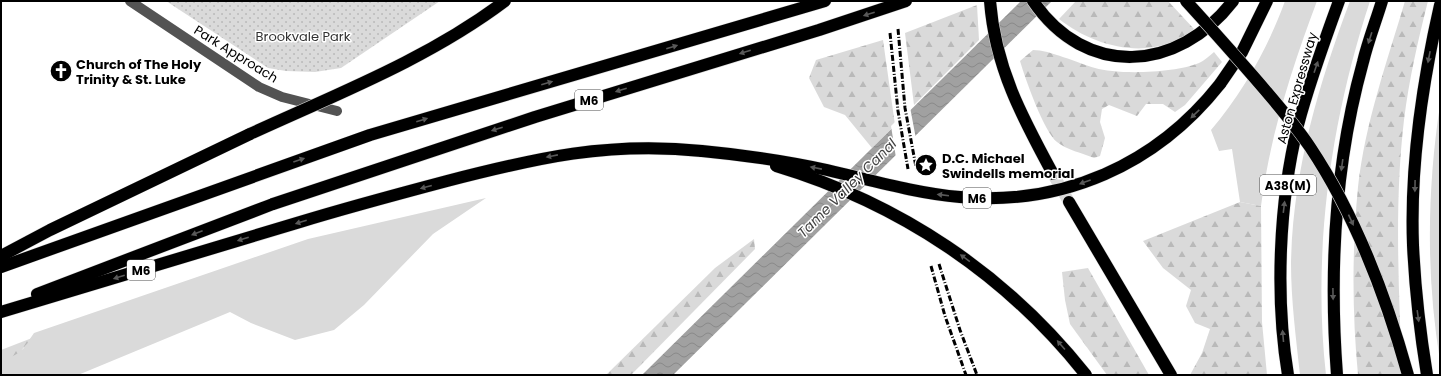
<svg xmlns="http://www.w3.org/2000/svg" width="1441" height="376" font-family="Poppins,sans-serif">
<defs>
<pattern id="forest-firs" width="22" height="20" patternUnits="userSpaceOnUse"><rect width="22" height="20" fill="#dadada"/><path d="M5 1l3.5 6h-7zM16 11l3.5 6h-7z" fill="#b9b9b9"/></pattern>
<pattern id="park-dots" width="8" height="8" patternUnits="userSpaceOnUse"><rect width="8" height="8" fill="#dadada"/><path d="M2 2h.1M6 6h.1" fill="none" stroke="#b9b9b9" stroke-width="1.8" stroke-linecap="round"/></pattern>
<pattern id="water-waves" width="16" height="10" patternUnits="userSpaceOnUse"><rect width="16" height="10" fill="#a1a1a1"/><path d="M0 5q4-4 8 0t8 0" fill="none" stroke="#898989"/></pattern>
</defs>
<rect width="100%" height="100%" fill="#fff"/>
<g fill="#dadada">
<path d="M1285 1H1317C1292 67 1270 136 1261 206L1240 202 1232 149 1219 151 1211 130C1243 92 1268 48 1285 1Z"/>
<path d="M1350 1H1370C1331 120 1312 250 1326 375H1300C1296 338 1291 300 1291 263 1293 171 1318 86 1350 1Z"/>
<path d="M1440 105V361C1426 276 1427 190 1440 105Z"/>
<polygon points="486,198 433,234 364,305 334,330 295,340 251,323 230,312 78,375 1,375 1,359 23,349 34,333 308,239"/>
</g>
<g fill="url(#forest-firs)">
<path d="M1076 1H1168L1194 29C1154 62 1097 49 1059 19Z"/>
<path d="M1405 1H1428C1418 40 1409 80 1404 120 1394 205 1399 290 1402 375H1358C1352 312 1352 249 1358 187 1365 123 1387 62 1405 1Z"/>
<polygon points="977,5 979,40 914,105 905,33"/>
<polygon points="883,40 895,125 872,148 845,115 824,107 809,78 816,60"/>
<path d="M1033 50C1050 50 1077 63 1095 68 1118 75 1176 73 1199 63 1204 61 1209 56 1214 52L1222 62 1185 105 1175 112 1163 104H1146L1137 116 1109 105 1102 109 1100 122 1105 138 1100 156 1094 158C1082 153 1067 150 1057 142 1044 132 1025 78 1020 61Z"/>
<polygon points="1240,202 1261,206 1262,322 1267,375 1190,375 1202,353 1210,329 1195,323 1186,306 1191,290 1163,268 1143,241"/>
<polygon points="754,239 755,249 631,375 606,375 715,268"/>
<polygon points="1088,268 1149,375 1107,375 1070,324 1065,300 1062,272"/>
<polygon points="32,338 20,352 1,363 1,350"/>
</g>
<polygon fill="url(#park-dots)" points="166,1 440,1 341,68 315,72 286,71 268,68"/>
<polygon fill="url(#water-waves)" points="1021,1 1052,1 673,375 642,375"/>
<polygon fill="#fff" points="910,107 916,139 896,158 891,126"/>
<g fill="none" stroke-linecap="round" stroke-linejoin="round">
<polyline stroke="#d9d9d9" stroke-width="12" stroke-dasharray="12 6" stroke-linecap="butt" points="1053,174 1069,202"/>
<g stroke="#dbdbdb" stroke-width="13">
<g id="highway">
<path d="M990 1C995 67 1022 117 1053 174"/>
<path d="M1033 1C1086 79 1178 72 1233 1"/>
<polyline points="1220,84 1242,52 1267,1"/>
<polyline points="1069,202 1171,375"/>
<polyline points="1,256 50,230 250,134"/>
<polyline points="1,267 370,135 825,1"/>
<polyline points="37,294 273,204"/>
<path d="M1 312C101 282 201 252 300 222 349 207 398 194 447 181 536 158 609 141 702 151"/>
<path d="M1288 375C1275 297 1279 202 1298 125 1309 83 1324 42 1339 1"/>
<path d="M1337 375C1329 270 1335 163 1363 62 1368 41 1376 21 1382 1"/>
<path d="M1427 375C1420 332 1415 289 1413 245 1410 165 1422 84 1440 5"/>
</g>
</g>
<polyline stroke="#535353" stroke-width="10" points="130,1 259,87 282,97 337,111"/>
<use href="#highway" stroke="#000" stroke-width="12"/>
<g stroke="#000" stroke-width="3" stroke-dasharray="6 2 1 2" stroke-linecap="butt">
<polyline points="898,29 905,108 916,167"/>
<polyline points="890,33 898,111 908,169"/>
<polyline points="939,264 960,330 977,375"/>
<polyline points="931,266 945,316 966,375"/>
</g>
<g stroke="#dbdbdb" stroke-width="13" stroke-linecap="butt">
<g id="highway-bridge">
<path d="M1186 1C1209 26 1231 51 1253 76 1273 99 1293 122 1310 147 1356 216 1386 296 1408 375"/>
<path d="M250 134C337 94 428 59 505 1"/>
<path d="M702 151C744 155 786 161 827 170 871 180 915 193 960 197 1063 206 1156 165 1220 84"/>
<path d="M776 166C899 203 1006 274 1086 375"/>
<polyline points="273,204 535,117 819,30 906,1"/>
</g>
</g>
<use href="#highway-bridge" stroke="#000" stroke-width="12"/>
</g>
<defs><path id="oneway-solid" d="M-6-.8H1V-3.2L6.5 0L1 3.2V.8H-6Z"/></defs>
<g fill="#595959">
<use href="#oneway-solid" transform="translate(869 14) rotate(162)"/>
<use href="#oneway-solid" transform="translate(1370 38) rotate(108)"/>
<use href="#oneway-solid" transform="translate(672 47) rotate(-17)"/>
<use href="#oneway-solid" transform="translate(745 52) rotate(163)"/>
<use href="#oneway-solid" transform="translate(1429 57) rotate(101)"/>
<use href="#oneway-solid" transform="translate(1316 67) rotate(-71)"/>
<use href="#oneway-solid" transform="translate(547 83) rotate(-16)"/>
<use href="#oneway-solid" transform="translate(621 90) rotate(163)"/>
<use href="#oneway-solid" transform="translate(1195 114) rotate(136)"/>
<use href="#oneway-solid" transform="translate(422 120) rotate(-17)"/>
<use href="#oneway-solid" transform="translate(497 129) rotate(162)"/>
<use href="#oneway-solid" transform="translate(552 156) rotate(169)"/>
<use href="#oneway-solid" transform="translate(299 160) rotate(-19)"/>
<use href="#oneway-solid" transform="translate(1342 165) rotate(98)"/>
<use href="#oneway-solid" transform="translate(816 168) rotate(-169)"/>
<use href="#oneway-solid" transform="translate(1085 182) rotate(160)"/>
<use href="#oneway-solid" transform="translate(1415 186) rotate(91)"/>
<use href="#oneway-solid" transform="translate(426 187) rotate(165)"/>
<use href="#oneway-solid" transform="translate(943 195) rotate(-173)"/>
<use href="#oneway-solid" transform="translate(1284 207) rotate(-83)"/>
<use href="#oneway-solid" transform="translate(1351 220) rotate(65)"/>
<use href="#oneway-solid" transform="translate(301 222) rotate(163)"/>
<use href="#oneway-solid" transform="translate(197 233) rotate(159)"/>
<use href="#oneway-solid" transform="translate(243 239) rotate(163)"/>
<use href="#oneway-solid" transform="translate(965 258) rotate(-144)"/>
<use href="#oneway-solid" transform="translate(119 277) rotate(163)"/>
<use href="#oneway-solid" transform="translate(1333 294) rotate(89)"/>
<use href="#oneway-solid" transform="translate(1418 316) rotate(82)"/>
<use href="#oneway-solid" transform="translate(1283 336) rotate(-95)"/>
<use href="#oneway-solid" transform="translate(1061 345) rotate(-131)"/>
</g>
<defs>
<g id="church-disc" transform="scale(1.15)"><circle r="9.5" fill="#000" stroke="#fff"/><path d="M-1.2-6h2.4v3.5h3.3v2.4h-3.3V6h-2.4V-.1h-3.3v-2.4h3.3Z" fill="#fff"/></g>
<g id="sight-disc" transform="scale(1.15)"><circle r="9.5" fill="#000" stroke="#fff"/><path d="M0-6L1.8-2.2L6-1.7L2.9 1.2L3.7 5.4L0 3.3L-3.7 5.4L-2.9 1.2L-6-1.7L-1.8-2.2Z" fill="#fff"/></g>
</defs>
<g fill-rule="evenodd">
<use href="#church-disc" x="61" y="71"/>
<use href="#sight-disc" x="926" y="165"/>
</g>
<g text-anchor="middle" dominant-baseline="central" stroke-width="3" stroke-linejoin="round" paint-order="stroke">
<g fill="#fff" stroke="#4c4c4c" stroke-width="1">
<rect x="575" y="90" width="28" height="20" rx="3"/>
<rect x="1260" y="175" width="56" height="20" rx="3"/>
<rect x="963" y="188" width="28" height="20" rx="3"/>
<rect x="127" y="260" width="28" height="20" rx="3"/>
</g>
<g font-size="12" font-weight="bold" fill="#000">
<text x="589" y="100">M6</text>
<text x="1288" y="185">A38(M)</text>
<text x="977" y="198">M6</text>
<text x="141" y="270">M6</text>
</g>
<g font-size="13" fill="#313131" stroke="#fff">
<text x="303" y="36">Brookvale Park</text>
</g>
<g font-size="13" fill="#000" stroke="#fff">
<text transform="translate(236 54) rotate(32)">Park Approach</text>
<text transform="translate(1297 88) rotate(-74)">Aston Expressway</text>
</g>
<g font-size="13" font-weight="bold" fill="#000" stroke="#fff" text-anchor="start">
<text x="76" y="64">Church of The Holy<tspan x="76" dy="15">Trinity &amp; St. Luke</tspan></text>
<text x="942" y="158">D.C. Michael<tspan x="942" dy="15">Swindells memorial</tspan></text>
</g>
<g font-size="14" font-style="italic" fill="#424242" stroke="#fff">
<text transform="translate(847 188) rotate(-45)">Tame Valley Canal</text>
</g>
</g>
<rect width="1441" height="376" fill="none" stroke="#000000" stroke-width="4"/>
</svg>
